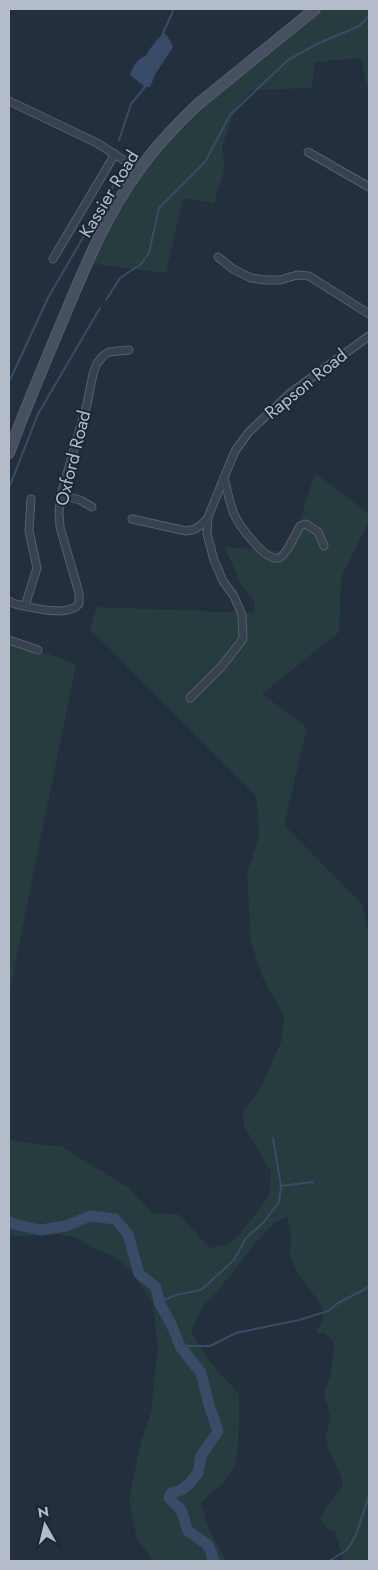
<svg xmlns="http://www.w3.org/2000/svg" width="378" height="1570" font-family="Jost,sans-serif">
<rect width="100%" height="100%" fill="#242f3e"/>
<g fill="#263c3f">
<polygon points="315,9 369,9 369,94 361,58 315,62 312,88 252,90 235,109 222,147 225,168 214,203 183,198 166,273 87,263 108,220 179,122"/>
<path d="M315 473 369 514V521L341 578 339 632 262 694 307 728 284 825 362 904 369 937V1561H344L335 1532 328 1529 321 1519C324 1507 336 1497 343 1486L341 1476 327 1446 326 1434 331 1418 324 1393 330 1376 334 1350 333 1342 325 1333H316L323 1318V1308L299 1275 290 1256 291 1234 287 1216 274 1223 256 1242 217 1292 202 1307 191 1332 207 1359 239 1394C239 1411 240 1455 233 1469 226 1483 211 1493 201 1503L207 1525 226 1561H154L137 1539 129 1500 140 1446 151 1412 158 1347 153 1303 131 1271 115 1257 93 1248 75 1237 59 1234 27 1236 9 1235V1140L62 1147 129 1188 152 1213 180 1215 209 1248 230 1244 251 1220 269 1196 271 1171 244 1126 243 1111 260 1090 281 1042 284 1016 263 978 251 942 247 875 259 836 258 812 256 796 90 629 97 607 253 613 255 602 240 583 225 547 290 552Z"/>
<polygon points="9,640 76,664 9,995"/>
</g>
<path fill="#394c67" d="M163 33 167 35 173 47 156 73 150 87H145L130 75C133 67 137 58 146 56L149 50Z"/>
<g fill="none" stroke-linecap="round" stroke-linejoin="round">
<g stroke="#394c67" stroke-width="2">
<polyline points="163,33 174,9"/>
<polyline points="119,140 131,104 145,87"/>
<polyline points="106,300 120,278 141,264 149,253 159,208 205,162 230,115 288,60 317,44 359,26 369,16"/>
<polyline points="9,382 49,296 122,171"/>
<polyline points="9,488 38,414 100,308"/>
<polyline points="281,1186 313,1182"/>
<polyline points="159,1302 176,1295 201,1290 234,1260 246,1238 264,1222 279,1202 281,1186 273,1138"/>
<polyline points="180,1346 210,1346 236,1333 299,1320 328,1311 338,1303 369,1287"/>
<polyline points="329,1561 347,1550 356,1535 369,1496"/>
</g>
<polyline stroke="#394c67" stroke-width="11" points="9,1222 18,1225 41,1230 66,1226 90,1216 115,1219 128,1234 139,1274 156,1287 159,1302 172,1326 180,1346 201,1373 209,1405 218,1431 201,1456 198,1473 189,1484 181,1490 171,1493 169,1498 181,1510 188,1531 208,1545 214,1561"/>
<g stroke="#565f6c" stroke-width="9">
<g id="minor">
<polyline points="9,101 97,143 139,170"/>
<polyline points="308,152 369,187"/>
<polyline points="218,257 233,269 251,278 265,280 280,280 297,275 309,276 369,314"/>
<polyline points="53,259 115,154"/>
<path d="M224 477C227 489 229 502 234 514 239 525 265 562 279 558 286 556 296 533 300 526L306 524 318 532 324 546"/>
<polyline points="61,495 80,500 92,507"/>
<path d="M132 519 186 531C196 530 201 526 208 518"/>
<path d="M9 601 15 604C31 607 67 618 79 604V593L60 527 59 512 61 495 87 404 93 374 97 363 104 355 109 352 129 350"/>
<polyline points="25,606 37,568 29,531 31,499"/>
<polyline points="9,640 38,650"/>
<polyline points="190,698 222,666 243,639 242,615 234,596 223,581 214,560 207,534 208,517 235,451 249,432 289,394 369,336"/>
</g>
</g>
<g stroke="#565f6c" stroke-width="12">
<path id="secondary" d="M9 453C23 414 40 375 56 336 80 280 102 220 139 170 156 146 176 125 197 105L315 9"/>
</g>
<use href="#minor" stroke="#38414e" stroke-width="7"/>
<use href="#secondary" stroke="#465061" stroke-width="10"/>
</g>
<g text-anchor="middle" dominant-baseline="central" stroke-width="4" stroke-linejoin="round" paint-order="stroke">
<g font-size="18" fill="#b4bcc9" stroke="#1d2633">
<text transform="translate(109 194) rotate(-59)">Kassier Road</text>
<text transform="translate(306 384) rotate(-39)">Rapson Road</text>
<text transform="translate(73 458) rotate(-76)">Oxford Road</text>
</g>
</g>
<rect width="378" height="1570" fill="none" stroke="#b4bcc9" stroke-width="20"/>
<g transform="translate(45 1525) rotate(352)" stroke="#1d2633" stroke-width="4" paint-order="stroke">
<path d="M0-4L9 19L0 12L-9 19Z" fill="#b4bcc9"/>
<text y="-8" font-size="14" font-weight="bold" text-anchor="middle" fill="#b4bcc9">N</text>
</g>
</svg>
